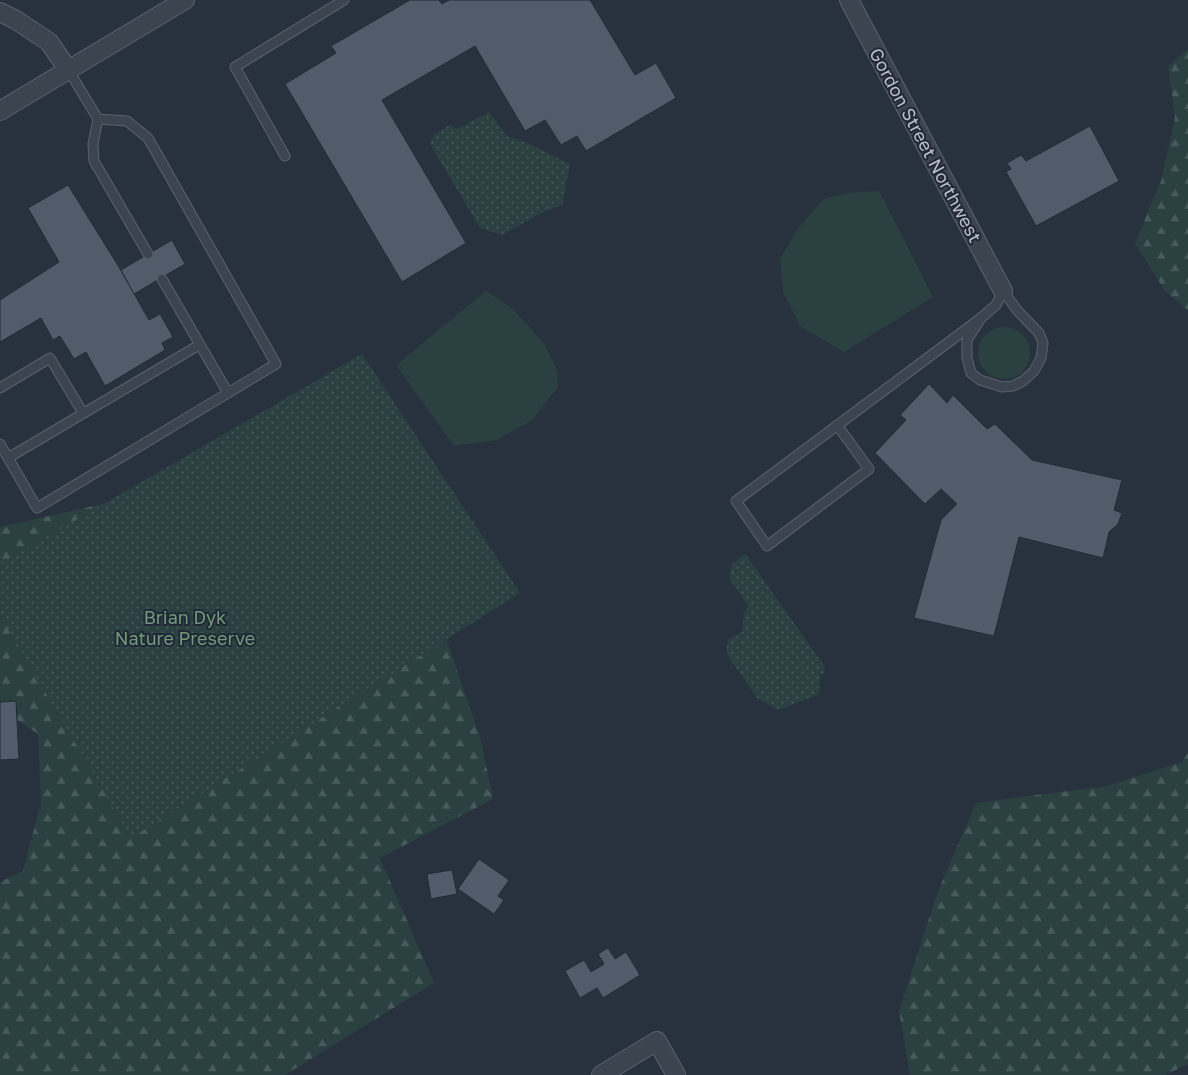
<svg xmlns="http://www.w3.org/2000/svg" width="1188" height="1075" font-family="'Golos Text',sans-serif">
<defs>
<pattern id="forest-firs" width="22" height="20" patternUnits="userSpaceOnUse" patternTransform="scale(1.25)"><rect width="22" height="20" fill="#2b4041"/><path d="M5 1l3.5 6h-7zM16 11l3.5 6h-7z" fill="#485a5b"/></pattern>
<pattern id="park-dots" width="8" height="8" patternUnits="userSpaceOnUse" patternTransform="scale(1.25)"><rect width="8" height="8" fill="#2b4041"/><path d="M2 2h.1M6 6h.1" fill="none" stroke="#485a5b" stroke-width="1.8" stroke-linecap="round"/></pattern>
</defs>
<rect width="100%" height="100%" fill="#28323f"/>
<g fill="#2b4041">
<polygon points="879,191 933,297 844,352 801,327 783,292 780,259 799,227 824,199 849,193"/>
<polygon points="486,291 514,310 544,344 557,370 558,387 532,420 497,440 454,446 396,365"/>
<circle cx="1004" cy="353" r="26"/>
</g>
<g fill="url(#forest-firs)">
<polygon points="1188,49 1188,311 1165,291 1135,243 1161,181 1175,117 1168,66"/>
<polygon points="214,479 428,586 481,740 493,799 380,858 434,983 285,1075 0,1075 0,882 23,871 41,802 38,734 0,708 0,527"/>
<polygon points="1188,752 1188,1064 1165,1075 910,1075 899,1011 938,891 976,803 1107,786 1182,762"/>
</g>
<g fill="url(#park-dots)">
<polygon points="489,112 507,136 527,143 570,164 562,205 543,212 502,235 480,228 430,144 434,134 450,125 457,129"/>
<polygon points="362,354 520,593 131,838 0,615 0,564"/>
<polygon points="745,554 825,667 824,672 820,676 819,694 779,710 758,699 726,653 728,640 742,632 744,611 749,607 729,578 732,564"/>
</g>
<g fill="#515b6a" stroke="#222b37">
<polygon points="410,0 439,0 442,4 449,0 590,0 635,75 656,63 676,98 586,151 577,136 561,145 545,120 525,131 475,46 382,100 466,243 402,282 285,84 336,53 331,46"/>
<polygon points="1090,126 1119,181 1036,226 1006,172 1011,169 1007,163 1021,155 1026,161"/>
<polygon points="68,185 119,267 149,320 160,314 173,337 162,343 165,350 105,386 86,352 74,359 60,336 53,340 41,318 0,342 0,300 59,262 28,208"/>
<polygon points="172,240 185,264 134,294 121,270"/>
<polygon points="929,384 947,403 953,395 987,429 995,424 1032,460 1122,480 1114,510 1122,513 1118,524 1109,532 1103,558 1019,537 994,636 914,618 941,520 957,504 941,489 925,504 875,453 906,420 900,415"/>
<polygon points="16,701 19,759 0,760 0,702"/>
<polygon points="479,859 509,880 498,896 504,900 494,914 458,889"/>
<polygon points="452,870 457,894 431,899 427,874"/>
<polygon points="608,948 615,959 626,952 640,975 603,998 597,988 580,998 565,971 584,960 591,972 604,964 598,954"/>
</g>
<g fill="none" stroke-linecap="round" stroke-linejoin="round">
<g stroke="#59626d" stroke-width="11">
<g id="service">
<polyline points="98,119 93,144 94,161 148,254"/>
<polyline points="285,156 235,67 344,0"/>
<polyline points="162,279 228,393"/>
<polygon points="1003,291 1017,310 1039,333 1043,343 1041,358 1034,371 1023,381 1013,386 1002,387 980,380 971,373 967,358 967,340 981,318 996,305"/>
<polyline points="0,388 50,358 83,413"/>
<polyline points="837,425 869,469 767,546 736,501 981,318"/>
<polyline points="0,444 37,508 276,364 148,138 127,121 98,119 69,71"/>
<polyline points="8,458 199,345"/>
</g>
</g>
<g stroke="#59626d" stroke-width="20">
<g id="minor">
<polyline points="849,0 1003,291"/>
<polyline points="0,12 16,20 49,42 69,71"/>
<polyline points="0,111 185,0"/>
<polyline points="601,1075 657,1041 676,1075"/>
</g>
</g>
<use href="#service" stroke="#3c444f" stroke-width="9"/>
<use href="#minor" stroke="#3c444f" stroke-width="18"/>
</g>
<g text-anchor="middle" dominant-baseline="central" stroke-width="4" stroke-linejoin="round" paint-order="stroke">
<g font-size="18" fill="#b8bfca" stroke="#202935">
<text transform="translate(926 145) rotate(62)">Gordon Street Northwest</text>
</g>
<g font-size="18" fill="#71997a" stroke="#202935">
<text x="185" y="617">Brian Dyk<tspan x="185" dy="21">Nature Preserve</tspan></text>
</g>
</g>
</svg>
